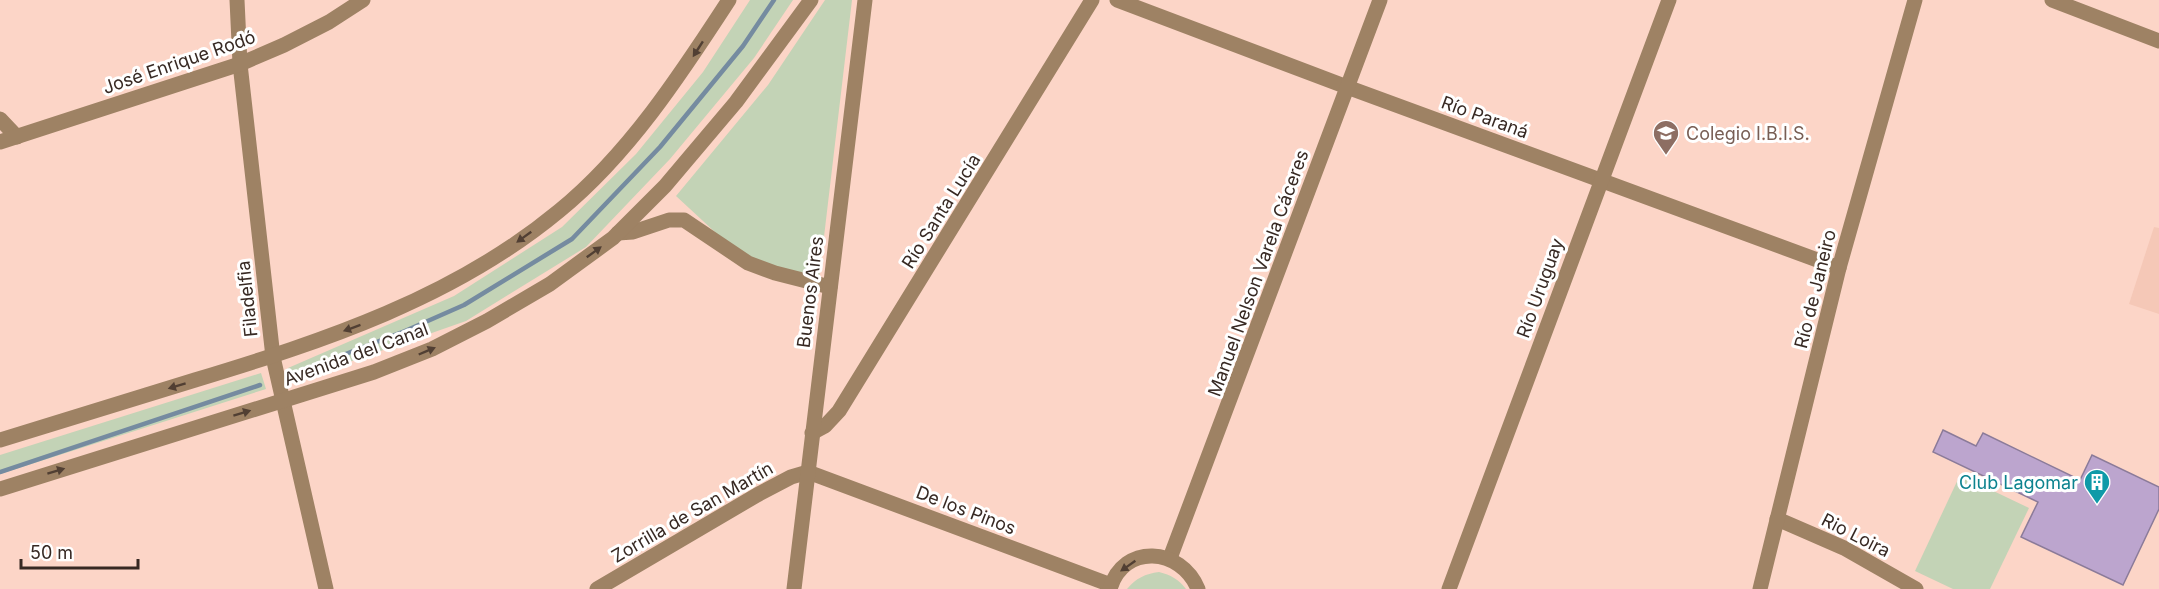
<svg xmlns="http://www.w3.org/2000/svg" width="2159" height="589" font-family="Inter,sans-serif">
<rect width="100%" height="100%" fill="#fcd5c7"/>
<polygon fill="#f5c8b7" points="2154,227 2159,228 2159,314 2129,304"/>
<g fill="#c3d3b6">
<polygon points="750,0 793,0 754,58 670,159 586,247 466,321 292,382 288,368 454,296 562,227 636,154 703,72"/>
<polygon points="825,0 852,0 819,279 743,258 676,196 768,85"/>
<polygon points="261,373 266,389 0,474 0,455"/>
<polygon points="1960,475 2029,508 1990,589 1953,589 1915,571"/>
<path d="M1159 572C1171 575 1178 579 1186 589H1127C1136 578 1145 574 1159 572Z"/>
</g>
<g fill="none" stroke-linecap="round" stroke-linejoin="round">
<g stroke="#758ba0" stroke-width="4.5">
<polyline points="294,374 405,331 464,305 572,239 660,147 743,46 774,0"/>
<polyline points="0,472 260,385"/>
</g>
</g>
<polygon fill="#bca5ce" stroke="#8b7b99" stroke-width="1.5" points="1943,430 1976,446 1983,433 2080,480 2092,455 2159,487 2159,509 2123,585 2021,537 2038,502 1933,452"/>
<g fill="none" stroke-linecap="round" stroke-linejoin="round">
<g stroke="#9e8264" stroke-width="15">
<polyline points="237,0 240,64 273,357 326,589"/>
<polyline points="1117,0 1347,87 1839,268"/>
<polyline points="2052,0 2159,41"/>
<polyline points="0,119 17,137"/>
<polyline points="0,142 240,64 284,45 329,22 363,0"/>
<polyline points="618,233 633,232 669,220 684,220 748,263 775,273 830,287"/>
<polyline points="812,433 825,426 839,411 1092,0"/>
<path d="M0 440C65 420 130 400 195 380 324 341 454 298 559 211 628 155 681 74 729 0"/>
<polyline points="0,489 374,372 432,349 487,321 550,284 613,238 665,186 736,102 811,0"/>
<polyline points="1777,519 1844,548 1916,589"/>
<polyline points="1170,558 1380,0"/>
<polyline points="597,589 757,495 791,477 808,472 1111,585"/>
<polyline points="794,589 865,0"/>
<path d="M1110 589C1123 543 1181 547 1198 589"/>
<polyline points="1449,589 1669,0"/>
<polyline points="1760,589 1839,268 1915,0"/>
</g>
</g>
<defs><path id="oneway-solid" d="M-6-.8H1V-3.2L6.5 0L1 3.2V.8H-6Z" transform="scale(1.5)"/></defs>
<g fill="#513f33">
<use href="#oneway-solid" transform="translate(698 49) rotate(123)"/>
<use href="#oneway-solid" transform="translate(524 237) rotate(144)"/>
<use href="#oneway-solid" transform="translate(594 252) rotate(-36)"/>
<use href="#oneway-solid" transform="translate(352 328) rotate(160)"/>
<use href="#oneway-solid" transform="translate(427 351) rotate(-23)"/>
<use href="#oneway-solid" transform="translate(177 386) rotate(163)"/>
<use href="#oneway-solid" transform="translate(242 413) rotate(-17)"/>
<use href="#oneway-solid" transform="translate(56 471) rotate(-17)"/>
<use href="#oneway-solid" transform="translate(1128 566) rotate(145)"/>
</g>
<defs>
<g id="school-pin" transform="scale(1.35)"><path d="M0 17L-7.5 6A9.5 9.5 0 1 1 7.5 6Z" fill="#8d6e63" stroke="#fff"/><path d="M0-5L7-2L0 1L-7-2ZM-4 1L0 2.5L4 1V4Q0 6-4 4Z" fill="#fff"/></g>
<g id="building-pin" transform="scale(1.35)"><path d="M0 17L-7.5 6A9.5 9.5 0 1 1 7.5 6Z" fill="#0f9aa8" stroke="#fff"/><path d="M-4-6H4V6H1V3H-1V6H-4ZM-2.5-4.3h1.7v1.8h-1.7ZM.8-4.3h1.7v1.8H.8ZM-2.5-1h1.7V.8h-1.7ZM.8-1h1.7V.8H.8Z" fill="#fff"/></g>
</defs>
<g fill-rule="evenodd">
<use href="#school-pin" x="1666" y="133"/>
<use href="#building-pin" x="2097" y="482"/>
</g>
<g text-anchor="middle" dominant-baseline="central" stroke-width="6" stroke-linejoin="round" paint-order="stroke">
<g font-size="18" fill="#372923" stroke="#fff">
<text transform="translate(179 62) rotate(-19)">José Enrique Rodó</text>
<text transform="translate(1485 117) rotate(20)">Río Paraná</text>
<text transform="translate(941 211) rotate(-58)">Río Santa Lucía</text>
<text transform="translate(1258 273) rotate(-70)">Manuel Nelson Varela Cáceres</text>
<text transform="translate(1540 288) rotate(-70)">Río Uruguay</text>
<text transform="translate(1815 289) rotate(-76)">Río de Janeiro</text>
<text transform="translate(810 292) rotate(-83)">Buenos Aires</text>
<text transform="translate(247 299) rotate(-96)">Filadelfia</text>
<text transform="translate(356 354) rotate(-20)">Avenida del Canal</text>
<text transform="translate(966 510) rotate(21)">De los Pinos</text>
<text transform="translate(692 512) rotate(-30)">Zorrilla de San Martín</text>
<text transform="translate(1856 535) rotate(27)">Rio Loira</text>
</g>
<g font-size="18" fill="#785e54" stroke="#fff" text-anchor="start">
<text x="1686" y="133">Colegio I.B.I.S.</text>
</g>
<g font-size="18" fill="#0d838f" stroke="#fff" text-anchor="end">
<text x="2078" y="482">Club Lagomar</text>
</g>
</g>
<path d="M21 559v9h117v-9" fill="none" stroke="#372923" stroke-width="3"/>
<text x="30" y="559" font-size="18" fill="#372923" stroke="#ffffff" stroke-width="4.5" paint-order="stroke">50 m</text>
</svg>
